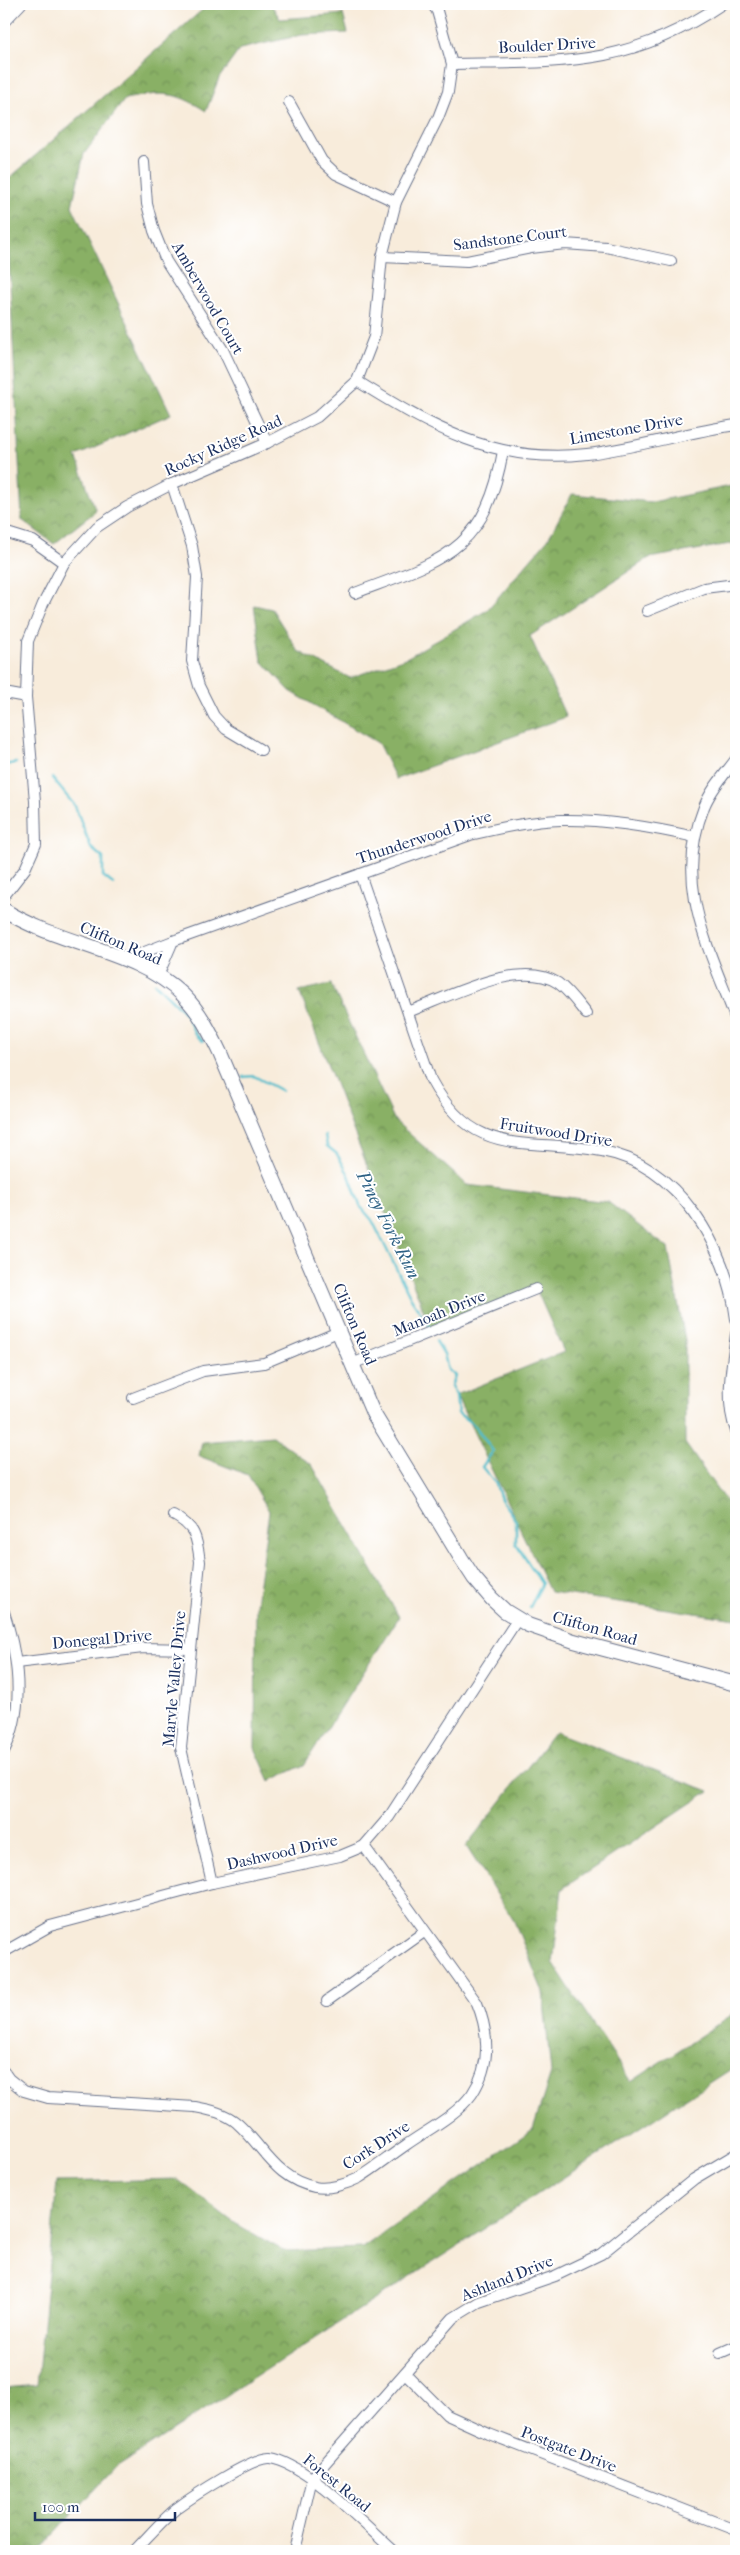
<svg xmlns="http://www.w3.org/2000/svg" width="740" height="2555" font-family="'IM FELL French Canon',serif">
<defs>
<pattern id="forest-crowns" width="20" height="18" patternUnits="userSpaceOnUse" patternTransform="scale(1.25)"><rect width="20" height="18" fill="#89b065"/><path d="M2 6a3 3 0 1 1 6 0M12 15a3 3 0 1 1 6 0" fill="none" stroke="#6f9056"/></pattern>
</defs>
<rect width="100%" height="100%" fill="#fff"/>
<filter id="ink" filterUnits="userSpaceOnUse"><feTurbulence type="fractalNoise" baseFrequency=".02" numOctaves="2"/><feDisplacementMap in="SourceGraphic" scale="10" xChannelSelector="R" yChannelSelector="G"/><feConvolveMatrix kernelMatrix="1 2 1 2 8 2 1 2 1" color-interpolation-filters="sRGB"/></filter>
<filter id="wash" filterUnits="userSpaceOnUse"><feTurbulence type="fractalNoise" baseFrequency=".0096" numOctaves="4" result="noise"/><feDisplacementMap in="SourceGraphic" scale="20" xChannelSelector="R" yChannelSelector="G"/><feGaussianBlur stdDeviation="1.12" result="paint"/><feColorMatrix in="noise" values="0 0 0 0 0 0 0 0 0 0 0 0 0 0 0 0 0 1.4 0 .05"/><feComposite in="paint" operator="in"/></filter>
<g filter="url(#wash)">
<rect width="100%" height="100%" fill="#f8ecdb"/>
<g fill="url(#forest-crowns)" stroke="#527062">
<path d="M209 4H271L280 19 343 14 348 33 302 35 240 49 219 78 206 111C173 90 162 92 125 99L84 154 72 206 171 414 76 456 96 511 54 544 22 520 5 182Z"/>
<polygon points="736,485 736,543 649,558 530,636 566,717 396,779 378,743 290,691 262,661 254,605 272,609 298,651 350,678 408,657 487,610 548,539 572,494 652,502"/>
<polygon points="331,984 395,1121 467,1185 608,1202 668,1248 685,1340 685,1443 736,1516 736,1619 550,1592 456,1395 564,1352 536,1289 430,1327 299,991"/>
<polygon points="273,1436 312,1465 399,1617 304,1765 270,1781 255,1748 256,1604 269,1511 248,1475 199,1456 202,1442"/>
<polygon points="555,1732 709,1791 562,1889 553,1963 631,2082 736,2012 736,2066 116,2467 38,2551 4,2551 4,2388 37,2385 57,2182 177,2179 233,2222 284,2251 362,2248 533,2129 551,2073 543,1992 514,1921 466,1846"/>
</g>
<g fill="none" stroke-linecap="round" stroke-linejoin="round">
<g stroke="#51bdcc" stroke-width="2.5">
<polyline points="4,765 16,763"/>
<polyline points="52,778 75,806 91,848 103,858 103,876 113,884"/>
<polyline points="155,983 186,1014 195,1034 203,1041"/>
<polyline points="243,1077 254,1076 282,1091"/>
<polyline points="325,1135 327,1146 337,1154 349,1175 360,1206 372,1220 411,1298 430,1327"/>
<polyline points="436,1341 444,1354 448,1370 455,1376 451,1386 456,1395 458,1413 475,1426 493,1451 482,1467 496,1484 501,1499 516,1521 516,1544 542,1584 530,1607"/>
</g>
</g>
</g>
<g filter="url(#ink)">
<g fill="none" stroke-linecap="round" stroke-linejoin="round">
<g stroke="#68718a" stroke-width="12">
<g id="street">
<polyline points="4,22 21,4"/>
<path d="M452 64C559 62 628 68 722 4"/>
<polyline points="289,102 322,161 336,174 396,202"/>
<polyline points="144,162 147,204 154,231 166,261 223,350 267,443"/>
<polyline points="382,257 467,261 531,248 565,244 606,247 671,261"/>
<path d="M357 381C431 427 496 465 587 454 637 448 686 432 736 425"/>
<polyline points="172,484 192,546 197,577 192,661 199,686 214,716 226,729 261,750"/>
<polyline points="4,532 33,541 64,563"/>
<path d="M355 593C442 560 485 553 503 451"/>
<polyline points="647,611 704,588 736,584"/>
<polyline points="4,693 26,697"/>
<path d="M736 759C725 774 711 789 704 807 673 885 709 947 736 1020"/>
<path d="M360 874 431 1080C475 1161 527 1137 602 1151 679 1165 727 1248 736 1319"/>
<polyline points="4,896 25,869 36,844 35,801 26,697 28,641 43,604 64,563 97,527 127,507 172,484 267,443 317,417 357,381 374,337 382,257 396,202 438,118 448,92 452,64 437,11 432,4"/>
<polyline points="124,960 173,941"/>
<path d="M158 976 173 941 470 835C500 828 531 821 561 820 606 819 651 827 695 837"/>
<path d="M408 1012C448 997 519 958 558 983 569 991 578 1004 586 1014"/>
<path d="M736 1334C732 1365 724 1401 736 1431"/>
<polyline points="352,1364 536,1289"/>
<polyline points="133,1398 203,1371 264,1363 338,1332"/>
<path d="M173 1515C196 1527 197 1538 200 1562L181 1748 212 1883"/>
<path d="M4 1612C18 1656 26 1708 4 1751"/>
<polyline points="16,1663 143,1648 190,1649"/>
<polyline points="4,1952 50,1926 212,1883 340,1856 364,1846 389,1817 517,1620"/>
<polyline points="327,2001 424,1932"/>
<path d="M4 2072 9 2079 24 2091 48 2098 195 2107C211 2110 225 2113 237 2123 265 2148 275 2179 315 2187 328 2190 347 2184 359 2178 375 2168 390 2156 406 2145 427 2130 456 2116 472 2094 491 2065 489 2033 477 2003L364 1846"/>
<polyline points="720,2353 736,2346"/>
<polyline points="405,2373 447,2415 489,2434 736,2530"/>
<path d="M134 2551C148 2537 162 2520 177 2508 192 2497 254 2456 270 2458 307 2463 365 2526 394 2551"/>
<polyline points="295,2551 312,2478 453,2318 479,2302 555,2276 601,2254 694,2179 736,2154"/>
</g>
</g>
<g stroke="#68718a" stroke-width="16">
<path id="secondary" d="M4 910C58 945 138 950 183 995 200 1012 210 1032 220 1053L373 1413 461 1558 474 1578 492 1599 505 1611 528 1625 574 1641 736 1684"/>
</g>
<use href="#street" stroke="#fff" stroke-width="10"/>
<use href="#secondary" stroke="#fff" stroke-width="14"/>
</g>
</g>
<g text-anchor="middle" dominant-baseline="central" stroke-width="4" stroke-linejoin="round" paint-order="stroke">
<g font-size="16" fill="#1b2f5e" stroke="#fff">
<text transform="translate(547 45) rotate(-3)">Boulder Drive</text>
<text transform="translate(510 238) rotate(-7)">Sandstone Court</text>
<text transform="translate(208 298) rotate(60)">Amberwood Court</text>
<text transform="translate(626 429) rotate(-10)">Limestone Drive</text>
<text transform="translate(223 445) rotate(-24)">Rocky Ridge Road</text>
<text transform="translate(424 837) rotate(-18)">Thunderwood Drive</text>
<text transform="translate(121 943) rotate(23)">Clifton Road</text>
<text transform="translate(556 1132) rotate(9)">Fruitwood Drive</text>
<text transform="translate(439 1313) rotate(-22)">Manoah Drive</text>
<text transform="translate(355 1324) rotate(67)">Clifton Road</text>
<text transform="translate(595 1628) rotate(16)">Clifton Road</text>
<text transform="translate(102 1639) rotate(-5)">Donegal Drive</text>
<text transform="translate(174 1679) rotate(-85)">Marvle Valley Drive</text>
<text transform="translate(282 1852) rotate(-13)">Dashwood Drive</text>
<text transform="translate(376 2145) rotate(-33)">Cork Drive</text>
<text transform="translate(507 2278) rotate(-22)">Ashland Drive</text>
<text transform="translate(569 2449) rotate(21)">Postgate Drive</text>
<text transform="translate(337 2483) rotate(39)">Forest Road</text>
</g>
<g font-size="18" font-style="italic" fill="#2e6184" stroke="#fff">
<text transform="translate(388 1225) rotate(63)">Piney Fork Run</text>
</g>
</g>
<rect width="740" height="2555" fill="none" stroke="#fff" stroke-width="20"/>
<path d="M35 2512v8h140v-8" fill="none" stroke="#1b2f5e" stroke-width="2.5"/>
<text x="42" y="2512" font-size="15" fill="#1b2f5e" stroke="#ffffff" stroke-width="4" paint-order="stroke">100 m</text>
</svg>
